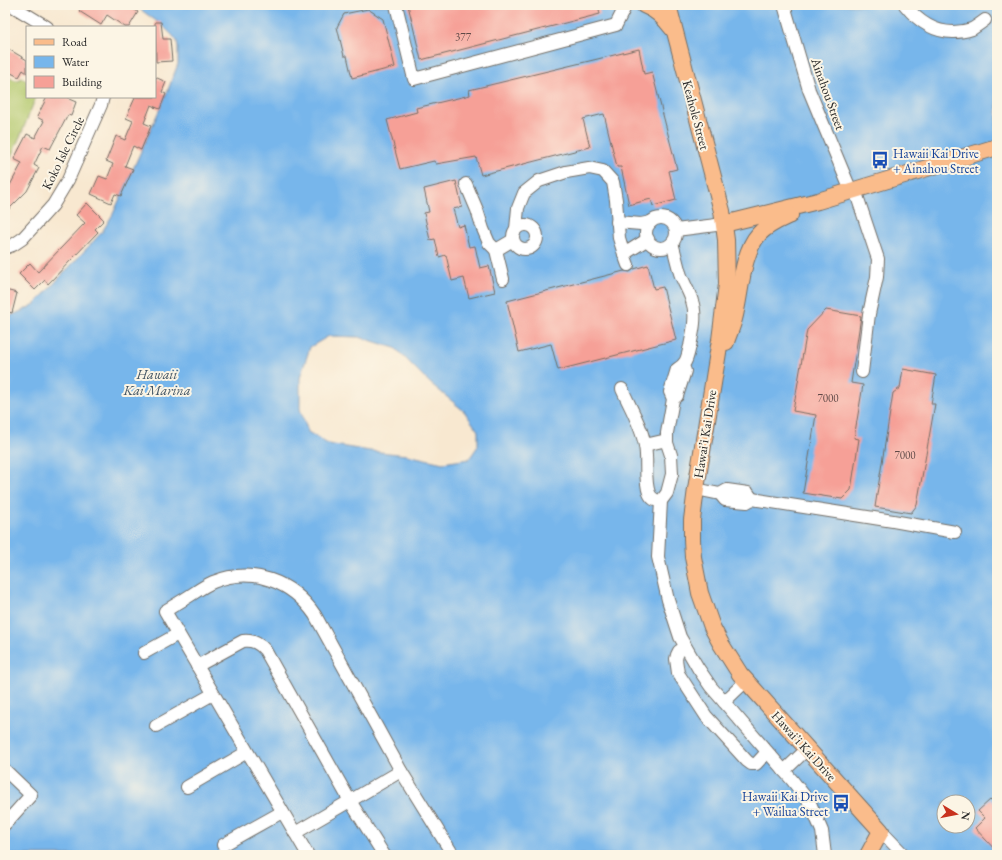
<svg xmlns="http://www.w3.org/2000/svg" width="1002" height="860" font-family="'EB Garamond',serif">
<rect width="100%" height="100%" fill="#fcf5e5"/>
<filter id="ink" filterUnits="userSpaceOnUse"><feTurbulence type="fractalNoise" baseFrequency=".025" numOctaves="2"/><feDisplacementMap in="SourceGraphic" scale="8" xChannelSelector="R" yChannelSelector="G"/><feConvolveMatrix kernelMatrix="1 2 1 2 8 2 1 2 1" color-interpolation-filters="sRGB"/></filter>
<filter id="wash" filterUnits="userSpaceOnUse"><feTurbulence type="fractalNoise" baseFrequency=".012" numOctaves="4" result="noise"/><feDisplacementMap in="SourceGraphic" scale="16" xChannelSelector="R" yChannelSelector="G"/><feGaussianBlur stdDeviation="0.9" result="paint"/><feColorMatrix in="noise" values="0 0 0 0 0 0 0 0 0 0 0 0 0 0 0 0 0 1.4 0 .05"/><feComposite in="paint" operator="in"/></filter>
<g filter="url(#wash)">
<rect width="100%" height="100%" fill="#f8e8d0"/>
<polygon fill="#b3c96d" stroke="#6f7a4c" points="5,74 15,80 19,80 21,77 27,81 27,97 36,97 22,132 5,170"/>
<path fill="#77b6eb" stroke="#51708b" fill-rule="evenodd" d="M134 5H997V855H5V318L24 310 35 304 102 232 113 214 166 95 178 64V48L177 41 173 36 162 25ZM329 336 359 337 395 348 429 382 464 411 478 431V446L469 459 443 463 407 455 370 451 328 444 308 432 300 409V378L310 347ZM944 802H968V826H944Z"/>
<g id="blocks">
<g fill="#f6a097">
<polygon points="83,5 103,5 109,8 111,5 127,5 138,12 129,27 125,27 107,15 101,25 79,11"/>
<polygon points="408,5 598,5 600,14 421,60"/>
<polygon points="368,9 383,19 395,67 352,78 347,56 344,56 337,27 344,14"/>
<polygon points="155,22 161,22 163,39 170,39 172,61 156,62"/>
<polygon points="5,47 27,60 27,73 23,70 19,77 5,70"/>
<polygon points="639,49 644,74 652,72 677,169 669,171 676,200 653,206 651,199 629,205 621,167 617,167 604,114 583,119 590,147 481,175 476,157 436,164 434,161 400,169 387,120 417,112 416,108 470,95 469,90"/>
<polygon points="155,77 166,82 162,92 166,94 160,109 155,107 155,108 155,107 151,105 144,123 151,126 141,150 133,146 125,166 133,169 121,196 115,194 111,203 91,194 99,176 107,179 113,164 106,161 116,136 125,140 133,121 126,118 135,98 133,97 155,97"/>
<polygon points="47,97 70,97 69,99 76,102 71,116 68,115 50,149 43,146 34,165 39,168 27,191 5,213 5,183 9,187 22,163 14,159 27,134 35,138 44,121 37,117"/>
<polygon points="456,181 462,207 453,209 458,227 464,225 469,247 475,246 480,268 489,266 495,292 469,298 464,278 452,281 446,255 439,257 435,239 430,240 424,213 429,212 424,189"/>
<polygon points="87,203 104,220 95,229 98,232 48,284 45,280 35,290 19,274 30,263 38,272 85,223 76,215"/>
<polygon points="648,265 654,289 663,287 676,340 558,370 551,344 519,352 507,301 624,271 630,272 634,269"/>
<polygon points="5,290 17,293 12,313 5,311"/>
<polygon points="826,310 861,316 851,383 863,385 854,438 859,439 851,490 842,499 803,493 816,415 793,411 807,330"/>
<polygon points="903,369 936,375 931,404 935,404 917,505 911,513 875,507 893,393 900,388"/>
<polygon points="991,799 997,806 997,852 975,828 985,818 978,811"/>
</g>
</g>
</g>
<g filter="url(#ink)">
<use href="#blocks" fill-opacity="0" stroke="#736d65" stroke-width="1"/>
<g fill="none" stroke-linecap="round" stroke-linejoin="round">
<g stroke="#736d65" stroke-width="14">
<g id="minor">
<polyline points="11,5 47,27"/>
<polyline points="396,5 414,79 616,25 626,5"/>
<polyline points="784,5 809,90 851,191"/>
<path d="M905 5C917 20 933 32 953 32 959 32 966 31 972 29 977 26 981 23 985 20"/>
<polyline points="466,184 477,210 483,229 489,243 496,250"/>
<polyline points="855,190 878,259 877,277 869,314 862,372"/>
<circle cx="661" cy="233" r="15"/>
<polyline points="617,222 641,224 651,222"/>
<circle cx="525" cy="237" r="12"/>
<polyline points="516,229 518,208 524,193 539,181 566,172 589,168 603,171 613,182 616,200 619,238 624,254 628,265"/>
<polyline points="676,230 724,224"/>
<path d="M672 243C675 253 677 263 680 273 683 282 689 291 692 301 697 315 693 332 690 346 687 357 687 364 677 369L670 392 673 399 667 433V443L671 455 672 474 667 493 661 501 658 557 668 600 680 637 698 668 711 687 792 780 810 803 822 831 825 855"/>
<polyline points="5,248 13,245 22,239 44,215 53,205 68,180 101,105 103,97"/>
<polyline points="624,254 648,239"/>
<polyline points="503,279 496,250 513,240"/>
<path d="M622 389C630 407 642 427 645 446 648 460 644 480 649 493 651 498 655 501 661 501"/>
<polyline points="673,399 677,396 685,371 683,366"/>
<polyline points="645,445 667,440"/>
<polyline points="696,489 720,494 725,500 747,502 752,499 893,521 955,532"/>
<polyline points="720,494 727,490 748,493 752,499"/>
<polyline points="686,648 682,649 679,651 677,655 676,659 678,673 706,716 747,761 751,764 756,764 767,752"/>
<polyline points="144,653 178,634"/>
<path d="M197 666 243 641C253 640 259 643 265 650L350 801 384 855"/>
<polyline points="724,702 746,681"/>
<polyline points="156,726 213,694"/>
<polyline points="5,770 31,795 5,824"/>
<polyline points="784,771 807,749"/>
<polyline points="187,787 247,752"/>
<polyline points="881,831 904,855"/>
<polyline points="295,833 401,771"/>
<polyline points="223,845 282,812"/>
<path d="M308 855 165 611C175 605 185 599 194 593 200 589 206 585 213 582 252 566 292 581 315 615L401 771 453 855"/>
</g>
</g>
<g stroke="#736d65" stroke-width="18">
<g id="major">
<path d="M644 5C657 10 665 18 673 29"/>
<polyline points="668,5 722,211 726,240 727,284 720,340 696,489 692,520 692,539 693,557 700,593 712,627 721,644 740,674 881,831 868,855"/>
<polyline points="724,224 818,201 997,147"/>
<path d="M726 342C728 335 732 327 734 319 741 294 741 254 759 234 767 225 779 220 790 215"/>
</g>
</g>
<use href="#minor" stroke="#fff" stroke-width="12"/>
<use href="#major" stroke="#fabc8b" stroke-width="16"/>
</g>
</g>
<defs>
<g id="bus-bare" transform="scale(1.38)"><path d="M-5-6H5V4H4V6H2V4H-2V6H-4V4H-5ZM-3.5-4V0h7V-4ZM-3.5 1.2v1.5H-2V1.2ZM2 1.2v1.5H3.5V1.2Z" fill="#1a4fb4" stroke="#fcf5e5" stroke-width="2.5" paint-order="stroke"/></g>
</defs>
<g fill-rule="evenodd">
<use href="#bus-bare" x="880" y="160"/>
<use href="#bus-bare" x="841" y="803"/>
</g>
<g text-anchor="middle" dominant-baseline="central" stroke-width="4" stroke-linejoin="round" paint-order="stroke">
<g font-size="11" fill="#5e4846">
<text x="463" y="37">377</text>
<text x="828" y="398">7000</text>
<text x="905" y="455">7000</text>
</g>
<g font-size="13" fill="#2b2b2b" stroke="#fcf5e5">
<text transform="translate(828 94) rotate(70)">Ainahou Street</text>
<text transform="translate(696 115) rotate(75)">Keahole Street</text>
<text transform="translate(63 153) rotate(-64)">Koko Isle Circle</text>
<text transform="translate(705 434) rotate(-81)">Hawai’i Kai Drive</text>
<text transform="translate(804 746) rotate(48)">Hawai’i Kai Drive</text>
</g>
<g font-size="13" fill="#164399" stroke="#fcf5e5" text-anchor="start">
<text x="893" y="153">Hawaii Kai Drive<tspan x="893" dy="15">+ Ainahou Street</tspan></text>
<text x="828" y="796" text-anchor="end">Hawaii Kai Drive<tspan x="828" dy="15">+ Wailua Street</tspan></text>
</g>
<g font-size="14" font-style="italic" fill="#425565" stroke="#fcf5e5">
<text x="157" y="374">Hawaii<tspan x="157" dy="16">Kai Marina</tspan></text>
</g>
</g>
<rect width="1002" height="860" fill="none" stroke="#fcf5e5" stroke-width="20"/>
<rect x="26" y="26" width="130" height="72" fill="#fcf5e5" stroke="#a8a49b"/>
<rect x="34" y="39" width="20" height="6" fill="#fabc8b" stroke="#a8a49b"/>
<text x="62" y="46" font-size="12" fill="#2b2b2b">Road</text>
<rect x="34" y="56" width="20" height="12" fill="#77b6eb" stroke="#a8a49b"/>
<text x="62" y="66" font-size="12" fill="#2b2b2b">Water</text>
<rect x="34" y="76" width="20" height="12" fill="#f6a097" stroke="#a8a49b"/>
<text x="62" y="86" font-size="12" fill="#2b2b2b">Building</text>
<g transform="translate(956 814) rotate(100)"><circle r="19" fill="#fcf5e5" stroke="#a8a49b"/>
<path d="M0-3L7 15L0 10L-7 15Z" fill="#c8321e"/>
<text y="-6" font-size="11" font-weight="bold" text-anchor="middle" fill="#2b2b2b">N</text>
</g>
</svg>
